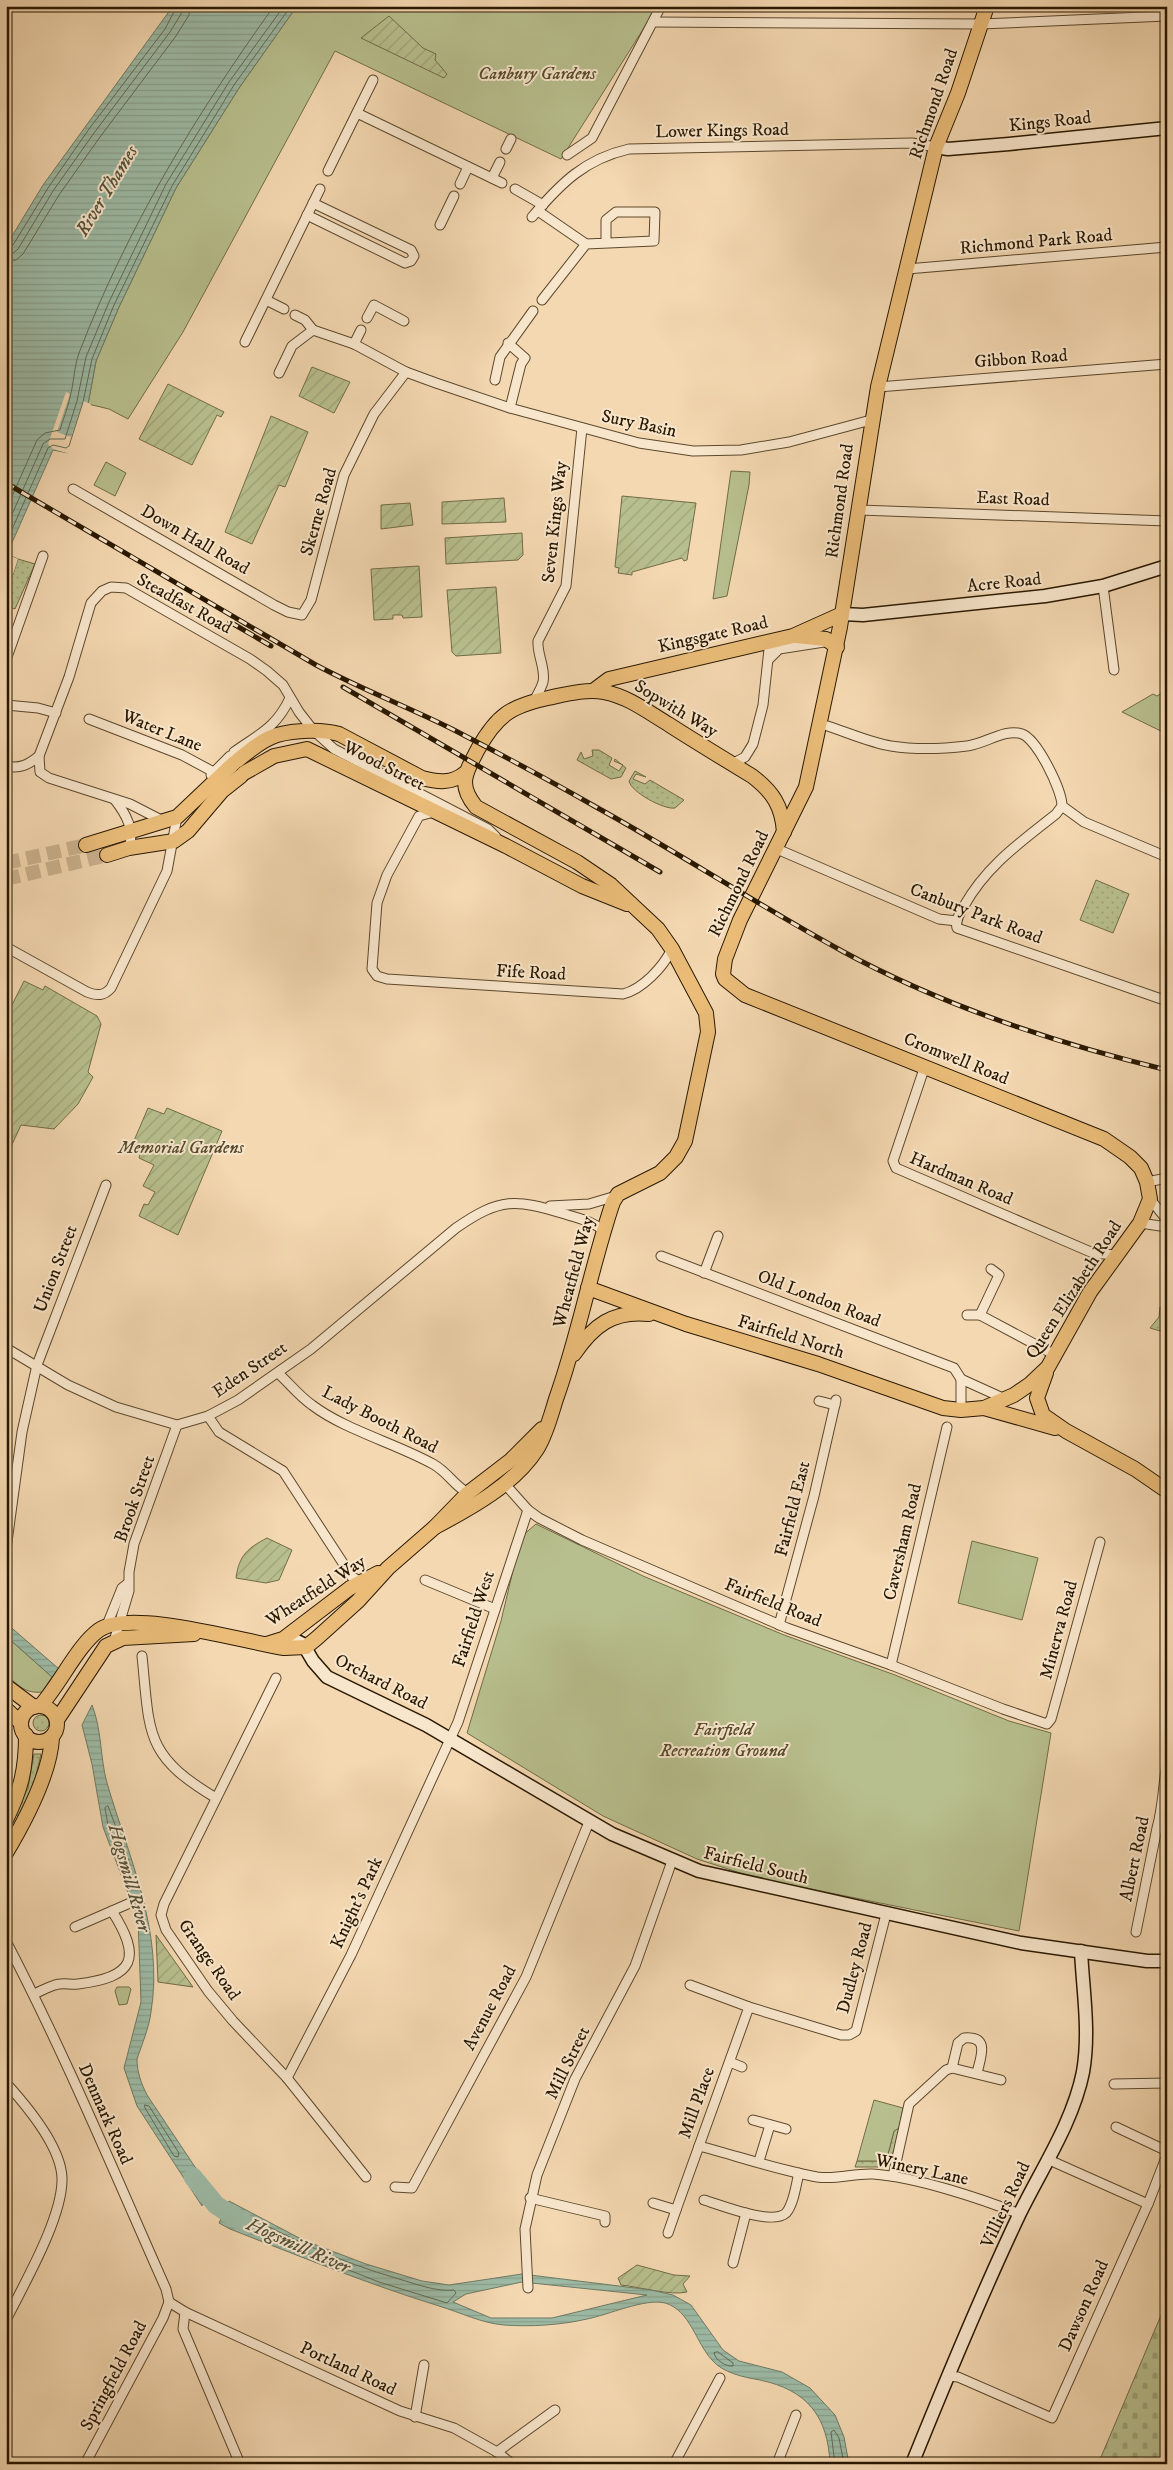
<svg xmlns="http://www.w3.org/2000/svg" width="1173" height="2470" font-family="'IM FELL DW Pica',serif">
<defs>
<pattern id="grass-dots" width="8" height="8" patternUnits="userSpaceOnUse" patternTransform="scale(1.25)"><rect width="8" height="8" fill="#b8bf8e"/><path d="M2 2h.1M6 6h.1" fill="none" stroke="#9ea379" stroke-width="1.8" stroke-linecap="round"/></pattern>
<pattern id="cemetery-stones" width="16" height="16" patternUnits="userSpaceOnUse" patternTransform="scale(1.25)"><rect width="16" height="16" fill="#b8bf8e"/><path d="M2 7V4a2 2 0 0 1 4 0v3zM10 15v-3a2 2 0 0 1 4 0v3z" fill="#9ea379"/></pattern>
<pattern id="garden-furrows" width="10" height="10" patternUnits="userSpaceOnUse" patternTransform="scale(1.25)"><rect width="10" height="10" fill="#b8bf8e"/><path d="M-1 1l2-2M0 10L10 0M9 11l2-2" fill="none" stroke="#9ea379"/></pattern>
<pattern id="water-rules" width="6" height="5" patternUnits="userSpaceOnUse" patternTransform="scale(1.25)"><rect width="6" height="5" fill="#9dbba6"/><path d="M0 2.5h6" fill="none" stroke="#87a08d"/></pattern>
</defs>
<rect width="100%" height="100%" fill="#f4d8b1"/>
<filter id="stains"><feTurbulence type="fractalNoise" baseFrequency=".004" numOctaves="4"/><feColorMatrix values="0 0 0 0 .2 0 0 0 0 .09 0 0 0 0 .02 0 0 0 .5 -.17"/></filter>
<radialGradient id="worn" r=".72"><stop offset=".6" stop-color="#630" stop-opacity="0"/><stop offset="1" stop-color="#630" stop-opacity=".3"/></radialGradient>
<g fill="url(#grass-dots)" stroke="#706c47">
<polygon points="18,559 35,564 15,609 6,606 6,595"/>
<polygon points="592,750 599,750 612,758 609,765 619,771 623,765 614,761 615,759 626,768 621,777 611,779 577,760 581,752 584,759 593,756"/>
<path d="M635 771 646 777 636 774 633 779 645 784 650 780 684 800 675 808C664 810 631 792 629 781Z"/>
<polygon points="1096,880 1129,894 1113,933 1080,920"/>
<polygon points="1160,1307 1167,1308 1167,1333 1150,1328 1159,1317"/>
<circle cx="41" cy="1723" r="8"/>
<polygon points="34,1754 41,1754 34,1784 19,1816 15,1814 28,1788"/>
<polygon points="899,2128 892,2161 882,2167 855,2167 857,2161 881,2161 889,2151 894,2131"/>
</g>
<polygon fill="url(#cemetery-stones)" stroke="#706c47" points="1167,2301 1167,2464 1098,2464 1104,2450"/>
<g fill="#b8bf8e" stroke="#706c47">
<polygon points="297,6 656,6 649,20 561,159 335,51 183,332 128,419 109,409 88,404 96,361 119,307 176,188 239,88"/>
<polygon points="106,462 126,473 115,496 94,485"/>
<polygon points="731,471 750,472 749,485 727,596 713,599"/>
<polygon points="1167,690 1167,734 1122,712 1153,694 1157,696"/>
<polygon points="536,1524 643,1576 784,1635 895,1675 1009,1721 1051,1733 1019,1931 756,1878 697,1859 603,1816 467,1733 501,1621 521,1537"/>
<polygon points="972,1541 1038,1558 1022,1620 958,1603"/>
<path d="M8 1638 52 1677 42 1692C26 1694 17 1685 6 1674Z"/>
<polygon points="117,1987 129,1987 131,1989 127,2004 119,2005 115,1991"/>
<polygon points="874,2100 903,2108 899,2128 894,2131 887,2158 881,2161 857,2161"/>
</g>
<g fill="url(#garden-furrows)" stroke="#706c47">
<polygon points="389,16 423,48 436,54 435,60 447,74 444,78 361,38"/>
<polygon points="312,367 350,382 334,413 299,396"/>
<polygon points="168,384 224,412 221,417 217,415 192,465 139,439"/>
<polygon points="271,416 308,432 285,487 279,485 252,544 225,532"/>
<polygon points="622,496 696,503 687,560 684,561 682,558 632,572 632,575 618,573 619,568 615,567"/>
<polygon points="504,498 506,522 442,524 442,502"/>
<polygon points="410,503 413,525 381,529 381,505"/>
<polygon points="522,533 523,555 518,560 446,564 445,538"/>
<polygon points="419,566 422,617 403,618 402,615 393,615 393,619 374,620 371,569"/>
<polygon points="496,587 501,653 456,656 452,652 447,590"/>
<polygon points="24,981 43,990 45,986 97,1016 101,1024 88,1072 93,1077 78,1104 54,1129 21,1125 10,1149 6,1148 6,1017"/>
<polygon points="148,1108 164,1114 167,1108 222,1131 178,1235 139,1216 144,1204 148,1205 155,1192 143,1186 154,1165 139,1158 142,1148 133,1143"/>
<path d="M267 1538 292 1550 279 1580 266 1583 236 1578C239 1555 248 1548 267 1538Z"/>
<polygon points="156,1935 193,1987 158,1982"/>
<path d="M637 2265 674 2275 690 2276 683 2284 687 2292C671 2296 640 2287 621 2285L618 2278Z"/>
</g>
<g fill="url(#water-rules)" stroke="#6f7a64" fill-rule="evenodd">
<polygon points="173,6 297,6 239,88 176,188 119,307 96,361 88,404 68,453 53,450 7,554 18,559 6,595 6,246 43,185"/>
<polygon points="6,1623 59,1669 52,1677 6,1636"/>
<path d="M92 1705C102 1730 100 1758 107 1783 129 1858 164 1932 151 2012 149 2028 142 2044 137 2059 137 2072 141 2083 147 2095L211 2191 202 2206 137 2106 124 2068 141 2002 138 1919 103 1827 92 1764 82 1725Z"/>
<path d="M229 2201 303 2240 366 2264 422 2281 449 2285 522 2274 651 2290 673 2295 691 2305 723 2350 739 2361 782 2372 810 2388 835 2415 844 2437 849 2464H830C828 2416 807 2390 760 2380 743 2377 723 2373 712 2360 696 2343 690 2310 665 2303 645 2298 608 2315 587 2319 561 2325 531 2327 504 2325 481 2323 462 2313 439 2306 368 2284 299 2256 230 2229L219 2223ZM522 2282 647 2295 552 2318H491L453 2302 466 2294Z"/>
</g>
<g fill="#f4d8b1">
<polygon points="66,392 70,394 57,432 71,437 83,401 91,404 75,450 70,454 53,449 48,444"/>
<polygon points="6,554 18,559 6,595"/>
</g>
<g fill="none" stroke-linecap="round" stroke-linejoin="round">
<g stroke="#636a53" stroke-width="1">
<polyline points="6,248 13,245 48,188 89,129 165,29 177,6"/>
<polyline points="6,254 13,253 18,249 53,191 94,133 170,32 181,14 183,6"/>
<polyline points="6,261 16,260 23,254 59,195 100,137 176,36 189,15 190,6"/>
<path d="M6 510 37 440 45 433 60 430C63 419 68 408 70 397 74 383 74 367 79 353 128 226 195 116 274 6"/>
<polyline points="6,528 43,444 50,439 65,439 77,401 86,357 109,302 166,184 229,82 284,6"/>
<polyline points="6,543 48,448 53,445 66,448 69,446 83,402 92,359 114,305 172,186 234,85 291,6"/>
<polygon points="108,1806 130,1865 129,1871 126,1870 108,1825 105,1808"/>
<polygon points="145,2105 149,2106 179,2153 178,2157 174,2156 145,2108"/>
<path d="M234 2209C291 2239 337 2261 399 2279 416 2284 436 2292 454 2290L456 2293 447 2303 379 2282 232 2224 227 2219 231 2210Z"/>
<path d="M718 2352 733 2363V2366C726 2367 715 2360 714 2353Z"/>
<polyline points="835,2464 831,2432 834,2430 839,2438 844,2464"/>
</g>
<polyline stroke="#9dbba6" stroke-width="19" points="193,2177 216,2205 247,2225"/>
<g stroke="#cbb28e" stroke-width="14" stroke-dasharray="14 7" stroke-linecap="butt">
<polyline points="6,863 86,845"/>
<polyline points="6,879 107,855"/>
</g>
<g stroke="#5c482c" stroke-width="11">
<g id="street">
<polyline points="653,22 981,24 1167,16"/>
<polyline points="357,113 502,183"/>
<polyline points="506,149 511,139"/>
<polyline points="567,155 592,138 661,6"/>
<polyline points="328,171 373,80"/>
<polyline points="492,178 500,162"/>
<polyline points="460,184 468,167"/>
<polyline points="515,189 543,205"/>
<polyline points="538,211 586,244"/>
<polyline points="307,215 405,263 411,261 414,256 411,250 313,203"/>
<path d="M532 217C561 183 585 159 629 149L912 143 936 147"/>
<polyline points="440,225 454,196"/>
<polyline points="907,269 1167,247"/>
<polyline points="266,300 284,309"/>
<polyline points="542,300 586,244 654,241 655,212 616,212 606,220 606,243"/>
<polyline points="295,315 305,320 313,330"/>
<polyline points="367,318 374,305 404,321"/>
<polyline points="245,342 320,189"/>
<polyline points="508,343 525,358 521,364 510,408"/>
<polyline points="354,344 361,330"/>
<polyline points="279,373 292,346 313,330 354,344 406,372 436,383 510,408 639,443 693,451 741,450 789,442 871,420"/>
<polyline points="495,380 500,357 533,311"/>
<polyline points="878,387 1167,364"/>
<polyline points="73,489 274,605 288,612 302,615 311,600 344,475 374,414 406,372"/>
<polyline points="859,510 1167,521"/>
<polyline points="1103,586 1114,670"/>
<polyline points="769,659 779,649 824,642"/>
<polyline points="6,660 43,556"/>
<path d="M534 701C537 695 541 689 543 682 546 669 537 655 538 641L566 586 582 428"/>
<polyline points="6,705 38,708 56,713"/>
<polyline points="89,719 182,755 221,776"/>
<path d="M821 724C842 730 870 743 891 746 916 750 942 749 967 746 985 744 1005 728 1022 734 1037 739 1062 790 1062 806L1056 814C1021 842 987 865 964 906 960 913 955 920 957 928L1167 1001"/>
<path d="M234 752C259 734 276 728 290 698"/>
<polyline points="732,764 745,757 753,744 763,705 769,649 774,640"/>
<path d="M6 766C20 769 28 765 39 756"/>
<polyline points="211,775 230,756"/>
<path d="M115 800C126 814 135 830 129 848"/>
<polyline points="1062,806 1084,822 1167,857"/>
<path d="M434 812 419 816 387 875 377 903 372 969 377 976 387 979 623 994C643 989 663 967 672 949"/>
<polyline points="165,822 130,804 49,778 40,772 39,756 69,677 91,603 102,591 111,587 126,588 250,659 267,671 283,685 299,712 313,730 334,749 488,829 496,837"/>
<polyline points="777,849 939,919 957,921"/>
<path d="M6 947 87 992C97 996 104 996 111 988L167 871 177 817"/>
<polyline points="925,1066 893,1161 896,1168 1093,1253 1115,1255"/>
<polyline points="1147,1182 1167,1178"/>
<polyline points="1150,1199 1167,1220"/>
<polyline points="550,1206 589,1204 616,1196"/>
<polyline points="1140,1223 1167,1227"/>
<polyline points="661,1256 954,1368 961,1379 961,1410"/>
<polyline points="991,1269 999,1275 980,1315 1055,1355"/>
<polyline points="704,1273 718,1236"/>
<polyline points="967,1315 980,1315"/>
<path d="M6 1348 68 1385 116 1407 177 1425 208 1416 238 1400 311 1349 456 1228C501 1197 515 1199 565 1214 580 1219 592 1221 604 1231"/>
<path d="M278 1373C289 1383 299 1396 312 1405 345 1430 395 1443 433 1464 449 1473 453 1485 468 1493"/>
<polyline points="961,1379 1005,1399"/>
<polyline points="819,1401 835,1405"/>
<polyline points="208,1416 219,1432 283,1471 352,1577 364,1583"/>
<polyline points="504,1483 528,1510 539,1518 582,1540 787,1628 891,1665 1003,1709 1047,1724 1051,1719 1100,1542"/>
<polyline points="6,1549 22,1432 37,1365 106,1185"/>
<polyline points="425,1580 495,1609"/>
<polyline points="107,1625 122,1588 127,1584"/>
<polyline points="779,1625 814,1496 836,1400"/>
<polyline points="114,1641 129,1591 129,1572 134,1544 177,1425"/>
<path d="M142 1656C150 1734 144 1755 216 1798"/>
<polyline points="891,1665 947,1427"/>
<polyline points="276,1678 164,1904 161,1915 166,1930 208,1991 233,2021 287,2078 366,2177"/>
<polyline points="75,1927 130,1903"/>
<path d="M1136 1932 1157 1828C1163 1808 1163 1785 1167 1764"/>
<path d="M6 1941C65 2054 114 2172 166 2289L169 2302"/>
<polyline points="690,1985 749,2007 841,2035 849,2035 856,2031 886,1914"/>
<path d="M34 1994C41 1991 48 1987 55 1985 62 1982 71 1985 78 1984 135 1977 142 1958 112 1911"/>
<polyline points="730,2062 742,2067"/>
<path d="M952 2068 958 2043 964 2038C990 2036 981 2056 977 2073"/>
<polyline points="287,2078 351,1955 458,1722 528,1510"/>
<path d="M6 2083C26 2105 61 2147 62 2178 63 2217 24 2284 6 2320"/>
<polyline points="1114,2084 1167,2083"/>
<polyline points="753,2120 786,2129"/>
<polyline points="1116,2127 1167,2151"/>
<path d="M699 2146C738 2156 777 2170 817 2177 837 2180 854 2173 873 2174 916 2177 979 2198 1020 2214"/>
<polyline points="759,2161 770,2125"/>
<polyline points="893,2176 909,2104 946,2070 952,2068 1001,2080"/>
<polyline points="395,2187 412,2188 526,1977 589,1822"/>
<polyline points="530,2198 605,2216 605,2222"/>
<path d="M704 2200C721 2205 772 2226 786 2213 794 2204 796 2184 799 2173"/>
<polyline points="653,2203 676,2210 749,2007"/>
<polyline points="1148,2204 1167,2155"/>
<polyline points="668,2233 676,2210"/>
<polyline points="733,2263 746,2213"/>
<polyline points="528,2288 525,2229 537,2175 575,2079 635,1966 672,1861"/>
<polyline points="169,2302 185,2312 400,2411 454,2428 497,2452 512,2464"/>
<polyline points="185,2312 183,2329 240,2464"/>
<polyline points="947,2376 958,2377 1052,2418 1148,2204 1047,2159"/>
<polyline points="415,2417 424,2365"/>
<polyline points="497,2452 555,2410"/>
<polyline points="85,2464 163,2318 169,2302"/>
<polyline points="674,2464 720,2378"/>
<polyline points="777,2464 796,2415"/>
</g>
</g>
<g stroke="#291800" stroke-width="15">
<g id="secondary">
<polyline points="936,147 948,149 1009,144 1167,128"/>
<polyline points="842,614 863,615 1045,596 1103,586 1167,566"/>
<polyline points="283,1639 297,1641 303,1644 313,1661 327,1677 426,1725 612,1834 699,1871 1021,1943 1147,1961 1167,1961"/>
<path d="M912 2464C946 2380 981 2295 1020 2213 1042 2168 1073 2122 1083 2072 1090 2032 1083 1991 1081 1951"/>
</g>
</g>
<g stroke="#291800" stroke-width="16">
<g id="primary">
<polyline points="796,636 826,639 837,647"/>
<polyline points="593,691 609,679 793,636 842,614"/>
<path d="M238 760C249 751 263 739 277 735 295 730 322 729 339 734L422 778C437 782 452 784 465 773"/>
<polyline points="244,773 274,756 307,749 506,846 582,886 627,904"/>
<polyline points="86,845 177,817 234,763"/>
<polyline points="107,855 129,848 174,841 188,831 222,791 241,776"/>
<polyline points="588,1288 686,1324 818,1364 943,1408 961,1410 984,1408 1014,1395 1030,1384 1048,1367 1090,1292 1140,1223 1150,1199 1147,1182 1141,1168 1130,1157 1104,1139 745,995 725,979 723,974 725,959 740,920 806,787 840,627 878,387 936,147 958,93 987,6"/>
<path d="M574 1354C593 1326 613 1310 649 1314"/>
<polyline points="1046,1373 1037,1398 1043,1415 1066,1431 1135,1469 1167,1491"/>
<polyline points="984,1408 1055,1428"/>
<path d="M435 1527C471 1508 515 1484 537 1449 546 1435 551 1415 556 1399 579 1335 591 1267 613 1202L618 1194 660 1173 676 1157 685 1141 708 1032 706 1013 672 949 658 929 611 885 577 862 476 807C457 784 466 772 478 749 497 715 511 706 548 698 567 694 585 689 604 692 627 696 648 712 668 724 696 742 724 759 752 776 773 792 782 806 784 832"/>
<polyline points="267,1644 283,1639 350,1588 378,1573"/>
<polyline points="6,1686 34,1707"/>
<path d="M41 1705C60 1684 78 1645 99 1630 130 1608 245 1642 284 1648L306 1647 317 1638 358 1601 388 1568 435 1527 468 1493 511 1460 542 1429"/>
<circle cx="39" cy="1724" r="18"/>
<polyline points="6,1709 21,1723"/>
<polyline points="57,1720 106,1646 123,1638 194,1634"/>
<path d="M6 1820C21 1789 26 1770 26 1735"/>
<path d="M6 1853C25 1821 50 1775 52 1738"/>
</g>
</g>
<use href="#street" stroke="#f8e6cc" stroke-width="9"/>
<use href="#secondary" stroke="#f8e6cc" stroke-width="12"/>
<use href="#primary" stroke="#eabc78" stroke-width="14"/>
<g stroke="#291800" stroke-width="5">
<g id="rail">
<path d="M6 483 316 665C361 689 408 707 454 730 502 755 549 780 596 807 679 853 758 905 842 951 943 1006 1055 1043 1167 1070"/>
<polyline points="230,622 271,646"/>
<polyline points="343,687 660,872"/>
</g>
</g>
<use href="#rail" stroke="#f8e6cc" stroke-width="3" stroke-dasharray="9" stroke-linecap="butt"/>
</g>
<g text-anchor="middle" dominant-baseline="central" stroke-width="4" stroke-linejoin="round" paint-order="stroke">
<g font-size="18" font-style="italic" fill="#544a2b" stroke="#f8e6cc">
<text x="537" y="74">Canbury Gardens</text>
<text x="181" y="1148">Memorial Gardens</text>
<text x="723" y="1730">Fairfield<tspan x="723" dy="21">Recreation Ground</tspan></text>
</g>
<g font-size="18" fill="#291800" stroke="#f8e6cc">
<text transform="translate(934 104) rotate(-71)">Richmond Road</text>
<text transform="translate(1050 122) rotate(-6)">Kings Road</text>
<text transform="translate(722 131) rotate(-1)">Lower Kings Road</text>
<text transform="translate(1036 242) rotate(-5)">Richmond Park Road</text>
<text transform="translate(1021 359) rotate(-4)">Gibbon Road</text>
<text transform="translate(639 424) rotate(12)">Sury Basin</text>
<text transform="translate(1013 499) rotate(2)">East Road</text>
<text transform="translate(840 501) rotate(-82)">Richmond Road</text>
<text transform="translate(319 512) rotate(-74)">Skerne Road</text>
<text transform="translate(555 522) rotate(-84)">Seven Kings Way</text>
<text transform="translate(195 540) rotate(30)">Down Hall Road</text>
<text transform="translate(1004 583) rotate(-6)">Acre Road</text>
<text transform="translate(184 604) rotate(29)">Steadfast Road</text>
<text transform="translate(713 635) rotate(-13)">Kingsgate Road</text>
<text transform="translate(676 709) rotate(31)">Sopwith Way</text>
<text transform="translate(162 731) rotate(22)">Water Lane</text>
<text transform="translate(384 766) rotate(27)">Wood Street</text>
<text transform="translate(739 884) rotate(-64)">Richmond Road</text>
<text transform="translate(976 914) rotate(21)">Canbury Park Road</text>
<text transform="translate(531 973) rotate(3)">Fife Road</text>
<text transform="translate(956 1059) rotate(22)">Cromwell Road</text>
<text transform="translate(961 1179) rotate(23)">Hardman Road</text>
<text transform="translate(56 1269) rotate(-69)">Union Street</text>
<text transform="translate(574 1272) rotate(-75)">Wheatfield Way</text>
<text transform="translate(1074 1290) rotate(-57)">Queen Elizabeth Road</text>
<text transform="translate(819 1299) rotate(21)">Old London Road</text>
<text transform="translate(791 1337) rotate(17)">Fairfield North</text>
<text transform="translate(250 1370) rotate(-34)">Eden Street</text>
<text transform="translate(380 1420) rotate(27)">Lady Booth Road</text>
<text transform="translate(135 1499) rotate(-71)">Brook Street</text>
<text transform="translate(793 1509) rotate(-76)">Fairfield East</text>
<text transform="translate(903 1542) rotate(-77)">Caversham Road</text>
<text transform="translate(316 1591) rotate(-33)">Wheatfield Way</text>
<text transform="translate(773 1603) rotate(22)">Fairfield Road</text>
<text transform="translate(474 1619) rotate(-72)">Fairfield West</text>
<text transform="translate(1059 1630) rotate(-75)">Minerva Road</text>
<text transform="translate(381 1682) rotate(27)">Orchard Road</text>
<text transform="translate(1135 1859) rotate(-78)">Albert Road</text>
<text transform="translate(756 1866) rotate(14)">Fairfield South</text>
<text transform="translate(357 1903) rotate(-65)">Knight's Park</text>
<text transform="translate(209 1960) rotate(55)">Grange Road</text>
<text transform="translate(855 1968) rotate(-75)">Dudley Road</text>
<text transform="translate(490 2008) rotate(-62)">Avenue Road</text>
<text transform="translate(568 2063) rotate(-64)">Mill Street</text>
<text transform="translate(697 2103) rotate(-70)">Mill Place</text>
<text transform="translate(105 2114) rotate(66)">Denmark Road</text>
<text transform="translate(922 2170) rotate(12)">Winery Lane</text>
<text transform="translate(1006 2205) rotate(-65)">Villiers Road</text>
<text transform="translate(1084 2306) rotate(-66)">Dawson Road</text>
<text transform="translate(348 2369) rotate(25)">Portland Road</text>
<text transform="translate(114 2376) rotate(-62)">Springfield Road</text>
</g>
<g font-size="19" font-style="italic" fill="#52513a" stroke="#f8e6cc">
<text transform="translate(107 191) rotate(-59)">River Thames</text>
<text transform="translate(129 1878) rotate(74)">Hogsmill River</text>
<text transform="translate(298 2246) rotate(24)">Hogsmill River</text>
</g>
</g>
<rect width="1173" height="2470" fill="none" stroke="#f4d8b1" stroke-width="25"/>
<rect x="8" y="8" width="1158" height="2455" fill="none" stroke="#291800" stroke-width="2.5"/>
<rect x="12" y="12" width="1148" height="2445" fill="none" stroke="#291800"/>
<rect width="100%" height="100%" filter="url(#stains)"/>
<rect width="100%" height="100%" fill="url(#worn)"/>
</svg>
